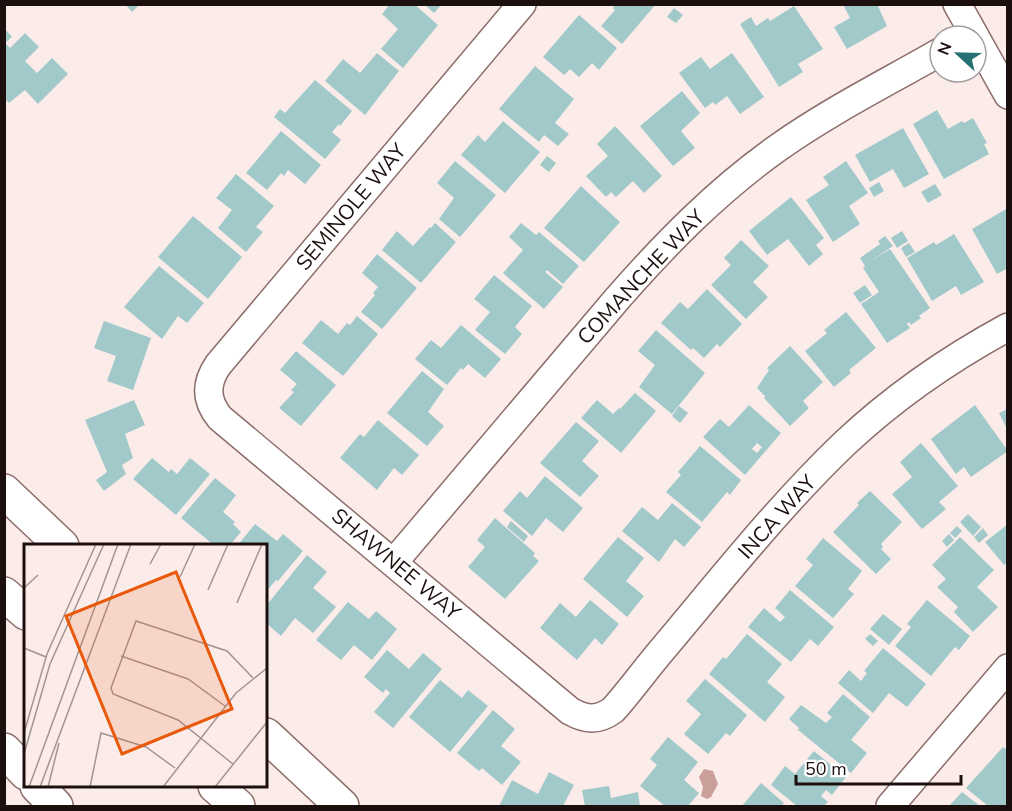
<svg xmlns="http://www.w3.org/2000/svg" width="1012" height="811" font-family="'Nunito Sans',sans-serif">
<rect width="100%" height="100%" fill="#fbecea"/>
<polygon fill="#cb9f99" points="704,769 713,771 718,784 711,797 707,799 701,796 703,787 699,777"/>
<g fill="#a2c9c9" fill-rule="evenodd">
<polygon points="125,4 140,4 132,12"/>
<polygon points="390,4 414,4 438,25 403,68 381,49 398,29 382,14"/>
<polygon points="424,4 442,4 434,13"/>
<polygon points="616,4 656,4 622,44 601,26 615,10 613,8"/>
<polygon points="843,4 877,4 887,26 847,49 834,27 850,18"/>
<polygon points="794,6 823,49 798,64 803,72 779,87 740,24 751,17 756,26 768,18 770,21"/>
<polygon points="674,8 683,15 676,23 667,17"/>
<polygon points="579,15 617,48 599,70 592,63 579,77 570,69 564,75 543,57"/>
<polygon points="5,29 12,37 5,43 10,48 25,33 39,47 25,61 37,73 52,58 68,74 38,104 25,90 9,103 4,98"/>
<polygon points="377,53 399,71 365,115 325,81 343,59 360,73"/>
<polygon points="732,53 764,97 740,114 727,96 715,105 713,102 705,108 679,73 701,57 710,69"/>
<polygon points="535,66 574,99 555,123 569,134 558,146 544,135 539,142 499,109"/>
<polygon points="315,80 352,111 340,126 339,124 332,132 341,140 325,159 274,117 280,109 285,113"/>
<polygon points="682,91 700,113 681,131 695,148 673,166 640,126"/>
<polygon points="937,110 948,129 962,121 964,123 973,118 987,143 984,144 989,154 944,179 913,124"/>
<polygon points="503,121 540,152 505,193 461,155 478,135 485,142"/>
<polygon points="615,126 662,176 644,193 633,181 616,197 611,192 606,197 586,176 608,156 597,144"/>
<polygon points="903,128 929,174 904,188 893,169 870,182 855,155"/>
<polygon points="281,131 321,165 305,184 288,170 284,176 281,173 267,190 246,173"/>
<polygon points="547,156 556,163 549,172 540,165"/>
<polygon points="455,161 496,195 460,237 439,219 454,198 437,183"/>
<polygon points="846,161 868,193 849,206 860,224 833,242 806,200 829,185 823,177"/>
<polygon points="236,174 274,206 256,227 263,232 246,252 218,228 232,210 216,198"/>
<polygon points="879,182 884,191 874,197 869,188"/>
<polygon points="935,184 942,195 928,203 921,192"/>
<polygon points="581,186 620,222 584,262 544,228"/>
<polygon points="791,197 824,238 816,245 823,254 809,266 788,239 767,255 749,231"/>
<polygon points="1008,208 1008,268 997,274 972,229"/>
<polygon points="193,216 242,257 208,299 158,257"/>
<polygon points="435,223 456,242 421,283 382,250 397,231 413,246 430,227 431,228"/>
<polygon points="521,223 536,235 539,232 579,266 563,284 547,270 545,272 563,287 544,309 503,273 523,250 509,237"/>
<polygon points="902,231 908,241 897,248 891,238"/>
<polygon points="954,234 984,282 961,295 956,286 932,301 907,258 934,242 936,245"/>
<polygon points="885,236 893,246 869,262 890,249 930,308 919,316 921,318 911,325 909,322 907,324 910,328 887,343 861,304 879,292 863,268 865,266 860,258 880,244 878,241"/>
<polygon points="741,240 769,266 753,282 768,297 746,319 711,285 731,265 724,258"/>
<polygon points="909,243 915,252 906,257 901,248"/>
<polygon points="377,254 417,288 382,329 361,312 375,295 373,293 378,287 362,273"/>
<polygon points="159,266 204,303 187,323 178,316 162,339 124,307"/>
<polygon points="494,275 532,306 515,327 522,334 505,354 475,330 490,312 474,299"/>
<polygon points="865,285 872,295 860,303 853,293"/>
<polygon points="707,289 742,324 720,347 717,344 704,358 693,348 691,350 661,323 680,302 688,309"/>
<polygon points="846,312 876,348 849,370 851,373 834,387 805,351 827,333 824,330"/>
<polygon points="357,316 378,334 343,376 302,343 321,320 338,334 347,323 350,325"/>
<polygon points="104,321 151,338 133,390 107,381 116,356 94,348"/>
<polygon points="461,325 501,359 485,378 468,364 463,370 461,368 447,385 415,359 431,340 441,348"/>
<polygon points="656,330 705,373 672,414 639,387 655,365 638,351"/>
<polygon points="790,346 823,382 803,401 809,408 790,426 764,398 765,396 757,388 769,370 767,368"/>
<polygon points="296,351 336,385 301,426 279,408 294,392 291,390 297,384 280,370"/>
<polygon points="422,371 444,389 428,412 444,426 427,446 387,413"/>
<polygon points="635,393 656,411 621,453 581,418 597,400 613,414 619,408 620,409"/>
<polygon points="134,400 145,425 125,434 133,458 122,465 126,474 104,491 96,480 107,472 85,420"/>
<path d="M749 405 781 433 745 475 703 437 720 419 729 427ZM757 443 762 447 757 453 752 449Z"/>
<polygon points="975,405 1008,451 971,477 964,467 956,474 931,439"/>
<polygon points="679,406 688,413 680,423 672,416"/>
<polygon points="1008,409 1008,431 999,413"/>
<polygon points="378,420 419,455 402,475 394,468 377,490 340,458 360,434 364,437"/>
<polygon points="576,422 599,441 582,461 599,476 580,497 540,463"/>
<polygon points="921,443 958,486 939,502 946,509 922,529 892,494 912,477 900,462"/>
<polygon points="700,446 741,480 730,495 727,492 702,522 666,492 681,475 678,472"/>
<polygon points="152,458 169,472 171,469 177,474 190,458 210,474 176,515 133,479"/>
<polygon points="545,476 583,508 563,532 546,518 532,536 503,511 520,491 527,498"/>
<polygon points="215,478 236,495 223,512 235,522 233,524 241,532 229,546 215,546 181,518"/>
<polygon points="870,491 902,522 881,544 883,547 881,549 891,559 876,574 833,532 859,505 857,503"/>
<polygon points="672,503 701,527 684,547 675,539 659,562 622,531 642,507 658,520"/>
<polygon points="968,514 981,527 973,536 960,522"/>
<polygon points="495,518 535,553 533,556 539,561 505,599 468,567 485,547 477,540"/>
<polygon points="511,521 528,536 524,542 507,527"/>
<polygon points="255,524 277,541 283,534 303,551 278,581 276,580 266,592 266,546 237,546"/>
<polygon points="1008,524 1008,562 1004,565 985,542"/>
<polygon points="957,526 962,531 955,538 950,533"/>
<polygon points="983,528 988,535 979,543 974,537"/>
<polygon points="949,534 954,540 947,547 942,541"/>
<polygon points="618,537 644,558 626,581 644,596 627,617 583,579"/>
<polygon points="960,537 994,570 977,587 998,607 973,632 954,612 958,607 937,587 946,579 932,565"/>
<polygon points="823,538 862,571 848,589 854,594 833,618 795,586 813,565 806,559"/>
<polygon points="307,555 327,572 313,588 336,607 313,633 295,618 281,636 266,623 266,606"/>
<polygon points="790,590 834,627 818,646 810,639 791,662 748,627 764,608 780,622 785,617 775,608"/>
<polygon points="590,600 619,624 602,645 595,638 577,660 540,628 560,603 576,617"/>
<polygon points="927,600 970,636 959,650 955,647 931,676 895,646 911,627 907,624"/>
<polygon points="348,602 369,619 376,611 397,629 372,660 354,645 341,660 316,640"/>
<polygon points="883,614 902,629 889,645 870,629"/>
<polygon points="747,634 782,664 767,682 785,697 765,722 709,674 723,657 726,659"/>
<polygon points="870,634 878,641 873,646 865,639"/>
<polygon points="883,648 926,684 907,707 889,693 873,713 838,683 849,670 861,681 867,673 864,671"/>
<polygon points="387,650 409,669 423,653 442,669 393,728 374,712 390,693 386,689 383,693 364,677"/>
<polygon points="705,679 747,715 730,736 726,733 708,754 684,734 701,714 686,701"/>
<polygon points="440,680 462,698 468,690 488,706 450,752 409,717"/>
<polygon points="843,694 870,717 851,740 867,753 851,773 798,730 799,728 789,719 801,705 826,723 832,717 827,713"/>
<polygon points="493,710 515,729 501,746 521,762 502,785 482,768 479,771 457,753"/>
<polygon points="668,737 698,762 684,780 699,793 688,806 665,806 640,786 657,765 650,759"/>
<polygon points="1003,747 1008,751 1008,806 988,806 966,788"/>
<polygon points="814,751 846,777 832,795 826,790 821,796 828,802 824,806 797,806 771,785 785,766 795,774"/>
<polygon points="549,772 574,785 563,806 499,806 512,780 538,794"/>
<polygon points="761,783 784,803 781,806 742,806"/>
<polygon points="609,786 611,798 638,792 640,806 585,806 582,790"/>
<polygon points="962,792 980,806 949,806"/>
</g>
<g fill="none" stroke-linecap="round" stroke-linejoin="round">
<g stroke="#8c6d69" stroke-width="30">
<g id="street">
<path d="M522 4 218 365C205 384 206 401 220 418L570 711C586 720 598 721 613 710 630 691 645 670 662 650 721 580 779 506 845 443 894 397 949 359 1008 327"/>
<polyline points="957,4 975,36"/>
<polyline points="976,38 1008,95"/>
<path d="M394 562 617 299C666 243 718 190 779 147 830 111 886 83 940 52"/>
<polyline points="890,806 1008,668"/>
</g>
</g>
<g stroke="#8c6d69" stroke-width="36">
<g id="secondary">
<polyline points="4,750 26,773"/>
<polyline points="37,786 56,806"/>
</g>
</g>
<g stroke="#8c6d69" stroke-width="36">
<g id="highway">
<polyline points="4,491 62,546"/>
<polyline points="4,594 26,613"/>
<polyline points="266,735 342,806"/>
<polyline points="215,786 238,806"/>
</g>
</g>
<use href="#street" stroke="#fff" stroke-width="27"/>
<use href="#secondary" stroke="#fff" stroke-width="33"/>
<use href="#highway" stroke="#fff" stroke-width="33"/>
</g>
<g text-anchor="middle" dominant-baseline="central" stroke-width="6" stroke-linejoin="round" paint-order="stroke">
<g font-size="21" fill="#1c100e" stroke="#fff">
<text transform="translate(351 207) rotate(-50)">SEMINOLE WAY</text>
<text transform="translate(641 277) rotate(-47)">COMANCHE WAY</text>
<text transform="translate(777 517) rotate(-48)">INCA WAY</text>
<text transform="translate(396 564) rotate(40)">SHAWNEE WAY</text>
</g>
</g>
<g transform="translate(24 544)">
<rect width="243" height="243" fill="#fbecea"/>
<path fill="none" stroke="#a29492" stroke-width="1.5" d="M126 20 137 0M156 33 171 0M0 44 14 31M184 46 204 0M213 59 238 0M0 104 22 113M97 112 164 135 201 162M0 189 23 110 72 0M0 210 26 120 80 0M209 220 154 176 89 150 87 144 112 77 203 107 229 134M5 243 94 0M16 243 107 0M24 243 35 199M66 243 77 189 122 203 151 224M139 243 212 149 243 124M191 243 243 178"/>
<path fill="#e8590c" fill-opacity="0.15" stroke="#e8590c" stroke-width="3" d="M152 28 208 165 98 210 42 72Z"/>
<rect width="243" height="243" fill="none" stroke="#1c100e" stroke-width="3"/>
</g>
<rect width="1012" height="811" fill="none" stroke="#1c100e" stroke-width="12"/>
<g transform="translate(958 54) rotate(292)"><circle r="28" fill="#ffffff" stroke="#a49f9f" stroke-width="1.5"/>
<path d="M0-4.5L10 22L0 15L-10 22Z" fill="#257072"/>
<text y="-9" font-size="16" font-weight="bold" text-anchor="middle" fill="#1c100e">N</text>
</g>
<path d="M796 775v9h165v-9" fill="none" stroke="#1c100e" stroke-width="3"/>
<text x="805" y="775" font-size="18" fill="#1c100e" stroke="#ffffff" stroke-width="4.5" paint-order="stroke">50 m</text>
</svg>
